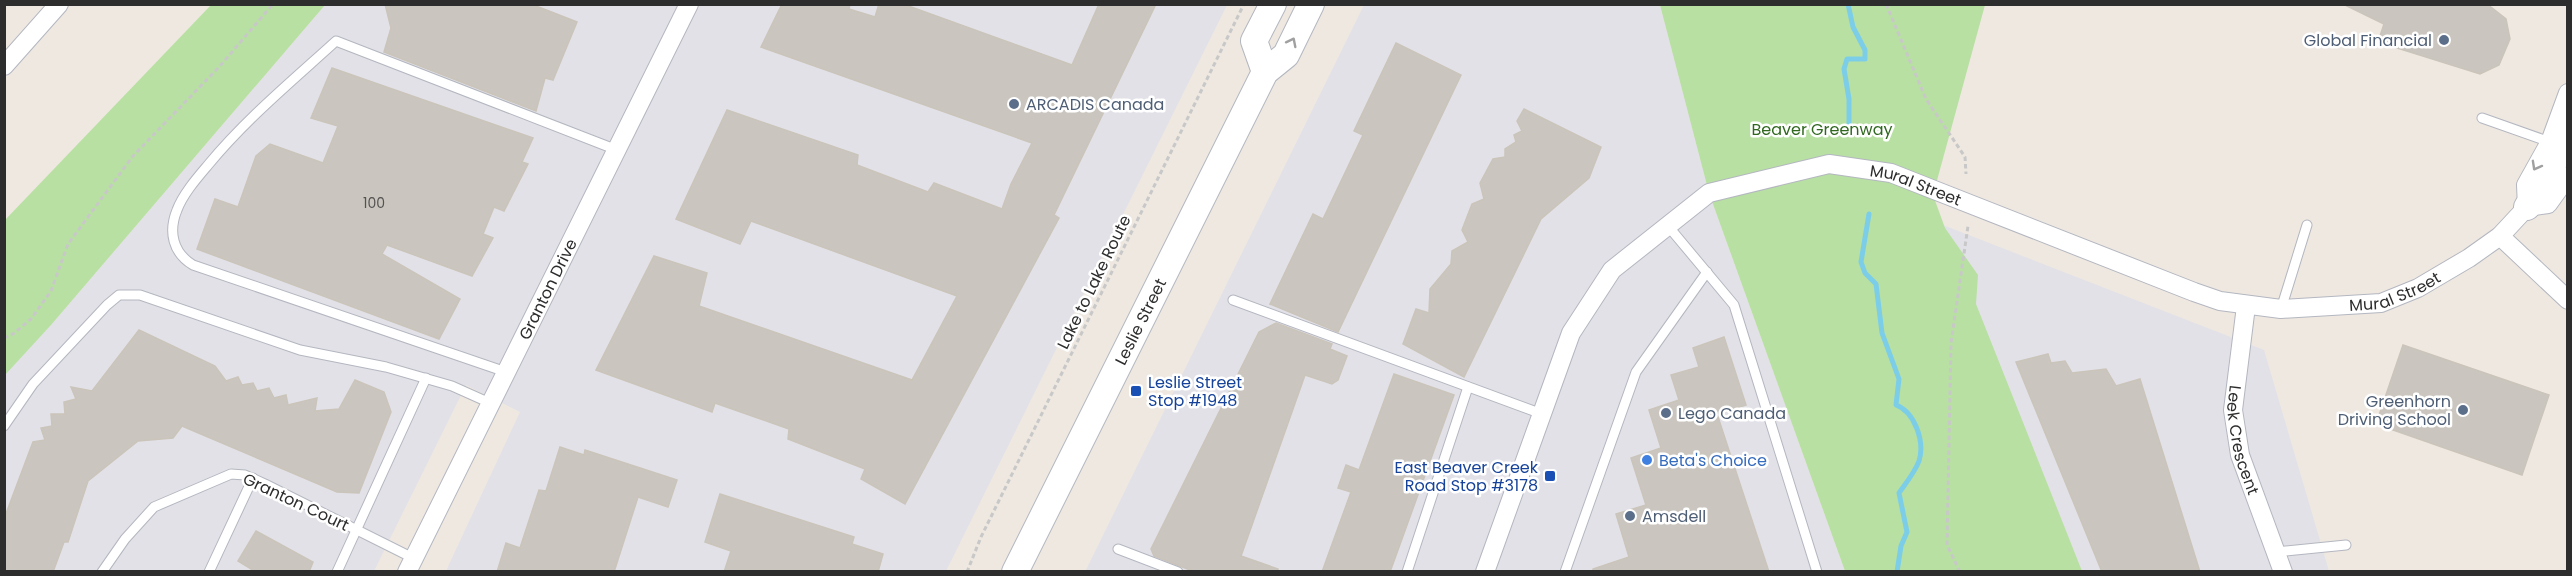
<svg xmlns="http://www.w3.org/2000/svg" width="2572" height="576" font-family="Poppins,sans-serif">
<rect width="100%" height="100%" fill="#eee8e1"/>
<g fill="#e2e1e7">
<polygon points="325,5 1227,5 946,571 446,571 520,412 466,385 374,571 5,571 4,375 51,325"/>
<polygon points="1364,5 1660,5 1709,193 1845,571 1085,572"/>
<polygon points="1943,225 2264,350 2329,571 2082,571"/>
</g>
<g fill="#b8e0a2">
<polygon points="211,5 325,5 51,325 5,375 5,220"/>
<polygon points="1660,5 1985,5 1933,195 1945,228 1978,275 1976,304 2082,571 1845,571 1709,193"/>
</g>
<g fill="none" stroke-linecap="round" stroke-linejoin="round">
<g stroke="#7ccee8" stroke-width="5">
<polyline points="1848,4 1853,27 1865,50 1865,59 1847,59 1844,69 1849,99 1849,128"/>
<path d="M1869 214 1861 262 1865 273 1876 284 1882 333 1899 379 1896 405C1915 412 1925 442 1919 461 1915 472 1906 483 1899 493L1907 532 1901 546 1897 572"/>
</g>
</g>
<g fill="#cac6bf" stroke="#cac4ba" stroke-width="1.5">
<polygon points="385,4 531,4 577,22 553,80 545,78 536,111 384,52 391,28"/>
<polygon points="782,4 850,4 849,9 875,17 879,4 903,4 1072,65 1099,4 1156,4 1054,215 1059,218 905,504 861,479 865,469 788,439 789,429 715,403 712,412 596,370 654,256 707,273 699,306 912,380 957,296 751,221 740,244 676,219 727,110 858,155 857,165 928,192 934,183 1002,209 1011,184 1032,143 761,47"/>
<polygon points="2343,4 2487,4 2506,19 2510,39 2499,65 2480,74 2378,42 2384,24"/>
<polygon points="1396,43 1461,75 1338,332 1270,304 1313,214 1323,219 1363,135 1354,131"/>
<polygon points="332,68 533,138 522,162 528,164 504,211 494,207 483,234 493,238 472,276 387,245 382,254 460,299 439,339 197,249 215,199 238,207 256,156 270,144 323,163 338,126 311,118"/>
<polygon points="1524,109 1601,147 1589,178 1541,219 1464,377 1403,344 1416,309 1429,313 1430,289 1451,264 1452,251 1468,242 1462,230 1472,204 1484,199 1480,183 1493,159 1505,157 1505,149 1516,142 1514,135 1522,131 1517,121"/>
<polygon points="1276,323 1332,344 1330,349 1347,356 1338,380 1332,384 1305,375 1241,556 1278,569 1278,572 1195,572 1154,556 1151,549 1259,332"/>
<polygon points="139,330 215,366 226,381 238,377 242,385 253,383 257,391 269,388 274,398 286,395 288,405 317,398 315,411 339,409 355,380 384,392 391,412 359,493 337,492 182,426 173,438 138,441 88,481 68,542 64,542 53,572 4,572 4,519 33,442 45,440 41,428 52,426 51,414 65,414 64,402 76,399 71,387 92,391"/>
<polygon points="1724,337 1746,405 1717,414 1769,572 1593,572 1593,569 1629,557 1616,514 1646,505 1631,458 1661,448 1649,410 1679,400 1671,375 1699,367 1693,348"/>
<polygon points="2403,345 2549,395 2522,475 2376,424"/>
<polygon points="2048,354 2051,363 2065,361 2072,373 2106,369 2116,386 2140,379 2200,572 2102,572 2016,362"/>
<polygon points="1394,374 1454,395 1390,572 1322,572 1351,492 1338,488 1346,465 1359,470"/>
<polygon points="560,447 584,455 585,450 677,480 668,507 638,497 614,572 497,572 506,543 520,548 539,490 546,491"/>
<polygon points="720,494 854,537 852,544 883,554 878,572 724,572 731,551 705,542"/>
<polygon points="256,531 313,562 309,572 256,572 238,561"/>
</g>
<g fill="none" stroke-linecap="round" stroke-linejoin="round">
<g stroke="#b4b7c0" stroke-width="11">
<g id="lane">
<polyline points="2482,118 2550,142"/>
<polyline points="1668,226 1734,305 1817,572"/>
<polyline points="1233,300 1542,414"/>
<polyline points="2281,309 2307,225"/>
<path d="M506 372 193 265C173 253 168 232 177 210 183 194 197 178 208 165 246 119 292 81 336 41L617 150"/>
<polyline points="4,426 33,384 107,305 119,295 140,295 300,350 386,367 452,386 490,403"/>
<polyline points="1118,549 1178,572"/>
<polyline points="2276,552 2346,545"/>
<polyline points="102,572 125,539 154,507 231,474 245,475 265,484 413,558"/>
<polyline points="209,572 253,478"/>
<polyline points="337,572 426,378"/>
<polyline points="1407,572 1468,387"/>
<polyline points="1565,572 1636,372 1707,272"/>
</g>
</g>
<g stroke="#b4b7c0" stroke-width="20">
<g id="street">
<polyline points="4,66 59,4"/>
<polyline points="2527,207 2526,185 2550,142 2568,93"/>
<polyline points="2500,236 2568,300"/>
<path id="s1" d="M2246 306 2233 410 2240 455 2283 572"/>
<path id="s2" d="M407 572 689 4"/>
<path id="s3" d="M1485 572 1571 333 1612 270 1709 193 1829 164 1891 173 2194 292 2220 301 2281 309 2381 303 2418 288 2469 258 2500 236 2527 207 2548 204 2568 176"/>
</g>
</g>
<g stroke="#b4b7c0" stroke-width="28">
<g id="secondary">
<polyline points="1265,72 1254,41 1273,4"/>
<polyline points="2527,207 2544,182 2568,133"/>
<path id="s4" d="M1015 572 1265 72 1286 55 1311 4"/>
</g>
</g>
<g stroke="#c8c8c8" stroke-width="3" stroke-dasharray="4.5 3" stroke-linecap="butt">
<polyline points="1886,4 1926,99 1965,157 1966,174"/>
<polyline points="4,338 13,334 31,319 51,291 68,244 133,156 220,66 273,4"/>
<polyline points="967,572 981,537 1244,4"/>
<polyline points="1960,572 1947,545 1951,343 1968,226"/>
</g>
<use href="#lane" stroke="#fff" stroke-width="9"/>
<use href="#street" stroke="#fff" stroke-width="18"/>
<use href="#secondary" stroke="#fff" stroke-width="26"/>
</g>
<defs><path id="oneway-chevron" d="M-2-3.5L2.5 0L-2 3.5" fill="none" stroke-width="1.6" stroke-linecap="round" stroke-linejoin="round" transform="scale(1.5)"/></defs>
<g stroke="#a0a0a0">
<use href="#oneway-chevron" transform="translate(1292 42) rotate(-63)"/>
<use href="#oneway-chevron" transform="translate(2536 166) rotate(119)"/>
</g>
<g fill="#5c6f8a" stroke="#fff" stroke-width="2">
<circle cx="2444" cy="40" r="6"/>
<circle cx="1014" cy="104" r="6"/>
<circle cx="2463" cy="410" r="6"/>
<circle cx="1666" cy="413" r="6"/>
<circle cx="1630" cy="516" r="6"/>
</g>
<g fill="#1a4fb4" stroke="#fff" stroke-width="2">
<rect x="1130" y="385" width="12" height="12" rx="3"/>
<rect x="1544" y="470" width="12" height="12" rx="3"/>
</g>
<circle fill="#3f7fe0" stroke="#fff" stroke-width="2" cx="1647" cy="460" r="6"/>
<g text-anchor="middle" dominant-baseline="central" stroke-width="5" stroke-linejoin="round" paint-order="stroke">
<g font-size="14" fill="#545352">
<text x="374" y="203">100</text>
</g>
<g font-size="16" fill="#4e5e75" stroke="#fff" text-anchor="start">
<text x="2432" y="40" text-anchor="end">Global Financial</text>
<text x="1026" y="104">ARCADIS Canada</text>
<text x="2451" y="401" text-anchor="end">Greenhorn<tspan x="2451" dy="18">Driving School</tspan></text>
<text x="1678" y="413">Lego Canada</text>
<text x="1642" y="516">Amsdell</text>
</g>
<g font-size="16" fill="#306820" stroke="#fff">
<text x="1822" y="129">Beaver Greenway</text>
</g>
<g font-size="16" fill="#2d2d2d" stroke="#fff">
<text stroke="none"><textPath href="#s3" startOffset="666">Mural Street</textPath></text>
<text transform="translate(1094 282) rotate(-64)">Lake to Lake Route</text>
<text stroke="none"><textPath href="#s2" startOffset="316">Granton Drive</textPath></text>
<text stroke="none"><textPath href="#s3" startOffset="1170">Mural Street</textPath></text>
<text stroke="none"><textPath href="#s4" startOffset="280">Leslie Street</textPath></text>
<text stroke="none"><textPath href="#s1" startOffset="136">Leek Crescent</textPath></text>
<text transform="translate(296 502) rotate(25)">Granton Court</text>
</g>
<g font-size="16" fill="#164399" stroke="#fff" text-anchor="start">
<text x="1148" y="382">Leslie Street<tspan x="1148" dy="18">Stop #1948</tspan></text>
<text x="1538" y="467" text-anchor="end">East Beaver Creek<tspan x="1538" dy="18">Road Stop #3178</tspan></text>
</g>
<g font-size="16" fill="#366cbe" stroke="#fff" text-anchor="start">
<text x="1659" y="460">Beta's Choice</text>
</g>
</g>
<rect width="2572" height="576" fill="none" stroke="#2d2d2d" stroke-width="12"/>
</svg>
